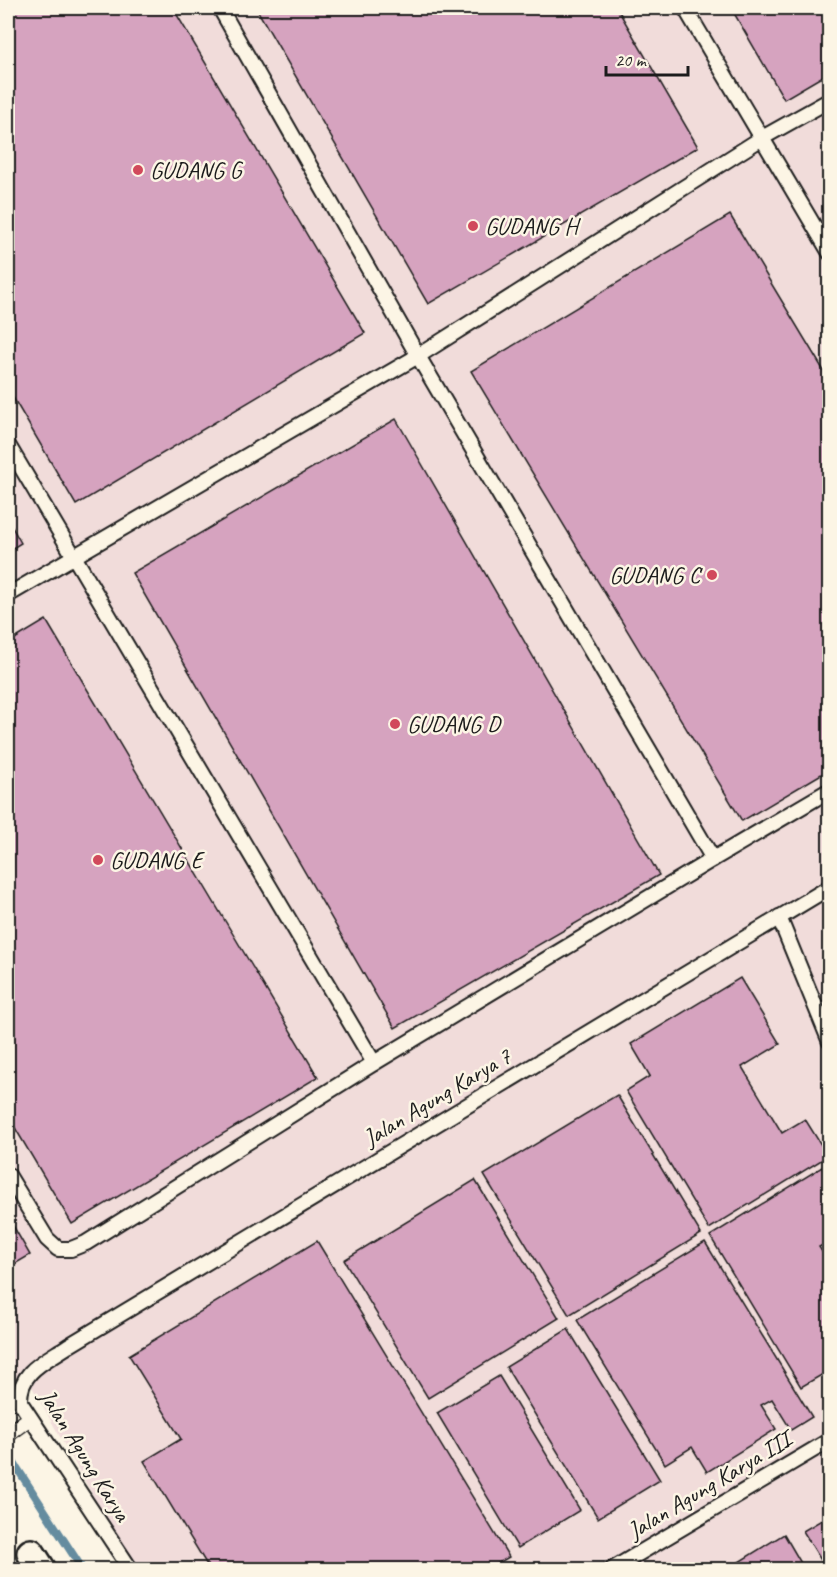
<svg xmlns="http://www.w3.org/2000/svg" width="837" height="1577" font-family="Caveat,sans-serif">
<rect width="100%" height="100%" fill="#fcf5e5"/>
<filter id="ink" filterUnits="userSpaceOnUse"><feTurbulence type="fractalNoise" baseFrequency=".0167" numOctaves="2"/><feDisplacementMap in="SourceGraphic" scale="12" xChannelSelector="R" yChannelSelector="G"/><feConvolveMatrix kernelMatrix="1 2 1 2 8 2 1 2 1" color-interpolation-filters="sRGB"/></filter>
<g filter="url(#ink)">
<polygon fill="#f1dcda" points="8,8 829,8 829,1569 134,1569 26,1376 8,1389"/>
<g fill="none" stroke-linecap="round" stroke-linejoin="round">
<polyline stroke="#658c9f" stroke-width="8" points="8,1454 83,1570"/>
</g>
<g fill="#d6a3bf" stroke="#1c1c1c" stroke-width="1.5">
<polygon points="8,8 173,8 365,333 76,505 8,389"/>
<polygon points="256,8 617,8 698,147 428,304"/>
<polygon points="731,8 830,8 830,72 784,99"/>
<polygon points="830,150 830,164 823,154"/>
<polygon points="730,215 830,381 830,769 742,821 471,371"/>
<polygon points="396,419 659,875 395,1028 132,573"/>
<polygon points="8,520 21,543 8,551"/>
<polygon points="46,620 318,1077 72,1224 8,1116 8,643"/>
<polygon points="740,978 780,1044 742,1067 782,1133 805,1119 828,1156 709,1229 626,1091 650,1076 631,1044"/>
<polygon points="617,1095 701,1234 569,1315 484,1175"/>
<polygon points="822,1167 830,1180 830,1241 819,1247 830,1264 830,1370 801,1387 710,1236"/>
<polygon points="475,1180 559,1318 428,1398 344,1260"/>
<polygon points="8,1217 30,1255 8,1268"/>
<polygon points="317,1241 509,1557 487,1570 210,1570 144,1461 181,1439 129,1355"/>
<polygon points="705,1242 812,1417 791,1430 772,1399 761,1405 776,1429 707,1472 692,1447 665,1464 577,1320"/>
<polygon points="568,1329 660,1480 598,1518 506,1367"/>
<polygon points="499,1376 580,1510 518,1548 437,1413"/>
<polygon points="830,1515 830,1570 827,1570 803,1531"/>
<polygon points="784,1534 805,1570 737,1570 734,1565"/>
</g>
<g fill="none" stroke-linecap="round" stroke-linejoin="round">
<g stroke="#1c1c1c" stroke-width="18">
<g id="service">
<polyline points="220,8 418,356 713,859 830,790"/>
<polyline points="685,8 830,253"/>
<polyline points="8,445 374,1063"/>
<polyline points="8,595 418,356 762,138 830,100"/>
<polyline points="779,917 830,1042"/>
<polyline points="8,1175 47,1239 58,1249 71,1249 86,1243 374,1063 713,859"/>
<polyline points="8,1434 30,1418"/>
<path d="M131 1570 20 1402C19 1371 44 1362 68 1346L830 887"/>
<polyline points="611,1570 830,1440"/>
</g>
</g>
<g stroke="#1c1c1c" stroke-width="32">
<polyline id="minor" points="31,1553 42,1570"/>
</g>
<use href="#service" stroke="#fcf5e5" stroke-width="14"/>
<use href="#minor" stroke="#fcf5e5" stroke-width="27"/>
</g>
</g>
<g fill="#d1495b" stroke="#fcf5e5" stroke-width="2">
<circle cx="138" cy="170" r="6"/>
<circle cx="473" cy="226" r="6"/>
<circle cx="712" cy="575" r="6"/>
<circle cx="395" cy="724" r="6"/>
<circle cx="98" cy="860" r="6"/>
</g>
<g text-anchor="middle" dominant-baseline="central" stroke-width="5" stroke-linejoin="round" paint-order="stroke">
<g font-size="24" fill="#1c1c1c" stroke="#fcf5e5" text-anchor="start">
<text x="150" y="170">GUDANG G</text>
<text x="485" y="226">GUDANG H</text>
<text x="700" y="575" text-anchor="end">GUDANG C</text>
<text x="407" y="724">GUDANG D</text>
<text x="110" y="860">GUDANG E</text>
</g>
<g font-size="24" fill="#1c1c1c" stroke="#fcf5e5">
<text transform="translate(437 1097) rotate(-31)">Jalan Agung Karya 7</text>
<text transform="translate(85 1455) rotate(58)">Jalan Agung Karya</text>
<text transform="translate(709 1485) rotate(-31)">Jalan Agung Karya III</text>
</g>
</g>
<rect width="837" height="1577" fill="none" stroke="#fcf5e5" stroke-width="30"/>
<rect x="15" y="15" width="807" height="1547" fill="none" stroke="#1c1c1c" stroke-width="2" filter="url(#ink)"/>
<path d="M606 66v9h82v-9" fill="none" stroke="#1c1c1c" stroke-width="3"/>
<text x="615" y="66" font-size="18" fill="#1c1c1c" stroke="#fcf5e5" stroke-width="4.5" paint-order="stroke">20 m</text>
</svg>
